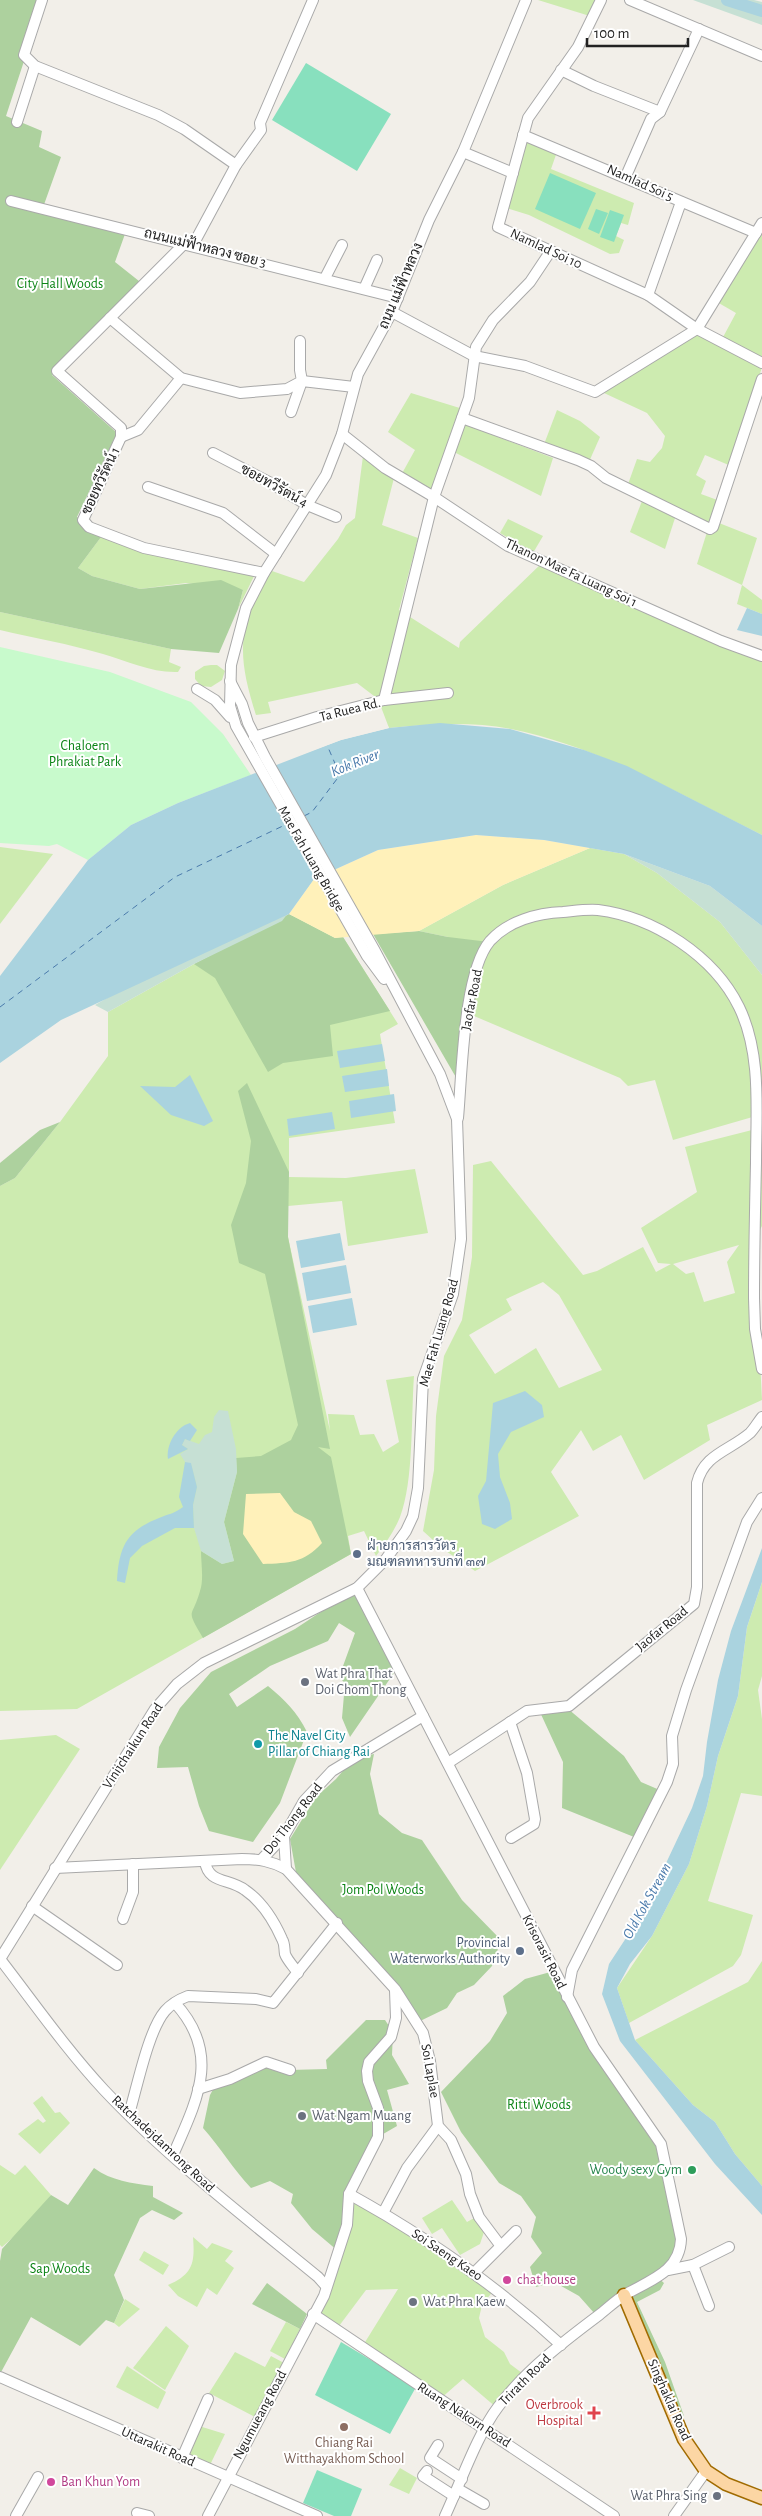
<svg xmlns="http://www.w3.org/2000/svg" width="762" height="2516" font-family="'Alegreya Sans',Sarabun,sans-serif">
<rect width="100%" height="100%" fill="#f2efe9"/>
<g fill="#cdebb0" fill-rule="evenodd">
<polygon points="538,0 598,0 593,17"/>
<polygon points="523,135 558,149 551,169 634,203 628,225 621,223 616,236 624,240 619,253 610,254 529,215 503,207"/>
<polygon points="762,231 762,360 722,339 736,313 717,302"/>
<polygon points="696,332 762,367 731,466 705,455 696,475 706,481 701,494 720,501 711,526 627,487 637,459 650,462 662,448 665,436 647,413 604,393"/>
<polygon points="411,393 463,409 434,497 400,477 415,450 388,432"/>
<polygon points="557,410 580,421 600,437 588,464 543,447"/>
<polygon points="464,424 553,458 541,496 452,451"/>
<path d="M363 456 394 478 382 525 418 538 399 610 459 648 460 642 543 562 762 652V835C680 795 601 747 511 729 471 721 429 724 389 728L378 699 357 683 268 702 271 713 256 715C237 656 236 624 272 571L304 582 338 539 346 525 355 518Z"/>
<polygon points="642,501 675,518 665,549 630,532"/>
<polygon points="508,519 543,536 533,553 500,533"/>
<polygon points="719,523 757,538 742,585 762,600 762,614 737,604 742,585 697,564 707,532"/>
<polygon points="104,533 256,572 238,609 243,590 186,583 140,589 92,576 78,568"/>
<path d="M0 612 171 649 169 662 181 667 178 672C151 673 128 661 103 654 69 644 34 638 0 630Z"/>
<polygon points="211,665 217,665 225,671 222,680 211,687 201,686 195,679 195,672 204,666"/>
<polygon points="0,847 53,854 0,924"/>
<path d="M590 848 624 854 657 873 720 922 762 975V1226L754 1241 762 1400 707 1425 710 1440 644 1480 621 1435 593 1451 581 1430 551 1472 579 1516 475 1571 443 1549 423 1531 434 1470 436 1416 444 1356 462 1320 472 1257 473 1165 491 1161 583 1275 597 1271 643 1247 656 1272 671 1264 658 1263 641 1228 697 1192 685 1147 756 1129V1116L673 1140 655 1080 628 1086 620 1078 467 1013 448 937 419 931 503 885ZM739 1245 727 1262 735 1293 704 1302 694 1272 686 1274 673 1264ZM543 1282 559 1295 602 1370 559 1388 536 1348 495 1374 469 1335 512 1310 506 1299Z"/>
<path d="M293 916 335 938 343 937 398 1024 380 1034 395 1123 289 1138V1177L346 1178 415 1169 428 1233 348 1246 342 1201 288 1206V1237L330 1431 328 1414 354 1415 360 1435 374 1434 383 1452 399 1442 386 1380 414 1376C411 1416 414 1481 400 1517 394 1532 385 1544 376 1556L364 1531 348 1536 351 1554 77 1709 0 1711V1186L15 1178 60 1122 108 1056V1012L194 964Z"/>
<polygon points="762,1582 762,1676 758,1690 762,1719 762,1796 741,1793 708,1901 753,1915 741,1955 733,1966 629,2023 617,1988 652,1936 689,1864 707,1806 718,1756 738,1696 747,1627"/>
<polygon points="56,1735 80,1749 0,1870 0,1740"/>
<polygon points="762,1961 762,2186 735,2154 715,2122 693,2105 635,2040 748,1982"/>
<polygon points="42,2096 55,2113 60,2112 70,2123 40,2154 18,2134 38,2119 43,2123 46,2121 33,2103"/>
<polygon points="0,2165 15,2175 25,2165 51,2195 26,2226 2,2247 0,2245"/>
<polygon points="349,2194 494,2290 482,2305 479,2318 485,2337 504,2352 510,2364 526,2376 497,2408 463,2379 440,2399 362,2347 398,2289 366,2290 336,2330 313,2314 326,2286"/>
<polygon points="452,2200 467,2222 476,2217 485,2229 480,2244 460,2255 442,2228 432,2234 422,2218"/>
<path d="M193 2237 207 2249 212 2243 233 2251 225 2261 234 2268 217 2295 207 2288 197 2307 178 2296 168 2285C193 2274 195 2263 193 2237Z"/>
<polygon points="144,2251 169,2265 163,2275 139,2260"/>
<polygon points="125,2299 140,2309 119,2327 114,2323"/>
<polygon points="286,2322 300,2329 285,2359 270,2351"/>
<polygon points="166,2326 189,2346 165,2390 133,2368"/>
<polygon points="235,2352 265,2367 271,2356 284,2363 257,2418 209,2393"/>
<polygon points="127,2366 166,2392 158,2409 116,2387"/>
<polygon points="199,2426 225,2434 209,2467 185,2456"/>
<polygon points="400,2468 417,2478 409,2494 389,2485"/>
</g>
<g fill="#add19e">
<polygon points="0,0 44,0 6,116 42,131 39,147 61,157 41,213 125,234 115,262 144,285 52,375 117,433 77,517 104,533 78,568 92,576 140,589 221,580 243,590 238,609 219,653 171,649 0,612"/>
<polygon points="289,914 335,938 343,937 390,1011 330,1025 333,1056 283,1063 268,1072 215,978 194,964"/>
<polygon points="419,931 448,937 489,942 472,987 461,1086 373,934"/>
<path d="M247 1083 289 1172 288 1237 330 1449 318 1447 331 1457 351 1554 203 1638C185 1607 192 1620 200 1591 204 1580 201 1563 201 1551L222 1564 234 1561 224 1522 237 1472 236 1458 261 1456 291 1440 298 1425 265 1274 239 1263 231 1225 246 1183 251 1141 238 1091Z"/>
<polygon points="60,1122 15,1178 0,1186 0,1163 40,1130"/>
<path d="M357 1588 398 1667 350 1737 342 1718 345 1683 339 1677 355 1633 339 1623 328 1641 270 1666 229 1694 237 1707 268 1686C285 1700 297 1712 307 1732L280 1803 253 1842 209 1831 199 1806 188 1767 157 1768 159 1747 180 1708 211 1672 295 1629Z"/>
<polygon points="567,1708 624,1756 641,1782 662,1791 639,1839 562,1808 563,1762 539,1710"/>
<polygon points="374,1754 370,1774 379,1814 402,1833 422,1840 462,1900 501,1940 492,1966 474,1985 457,1993 447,2008 416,2023 297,1878 290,1839 316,1797 336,1779 353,1759"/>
<polygon points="554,1971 594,2047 661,2144 681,2250 657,2277 664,2283 660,2290 637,2302 665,2362 684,2416 679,2420 624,2296 595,2314 579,2296 554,2282 536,2287 530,2267 542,2253 531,2237 536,2217 521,2196 499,2183 461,2132 441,2092 490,2041 507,2013 503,1996 525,1979"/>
<path d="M366 2020H385L393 2032 392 2055 409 2084 387 2090 397 2126 378 2137 350 2186 338 2251 312 2229 291 2203 293 2194 270 2181 251 2188C233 2169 220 2147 203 2128L210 2095 216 2084 272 2063 290 2070 327 2069 326 2060Z"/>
<path d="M94 2168C112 2181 131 2183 153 2186V2197L183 2213 174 2220 152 2210 140 2218 114 2275 124 2300 114 2323 106 2320 80 2346 31 2317 0 2374V2261L2 2249 51 2195 68 2205Z"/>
<polygon points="267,2283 307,2314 300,2329 252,2304"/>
</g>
<g fill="#c6e0d4">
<polygon points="693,0 754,0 762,2 762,25"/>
<polygon points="624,854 710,886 762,926 762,975 720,922 657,873"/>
<polygon points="314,879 282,921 194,964 108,1012 95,1005"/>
<polygon points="219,1410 228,1411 236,1449 237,1472 224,1522 234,1561 222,1564 201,1551 194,1528 193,1505 197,1487 191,1464 185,1462 180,1454 188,1449 182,1445 185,1439 199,1444 205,1435 212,1432 214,1417"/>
</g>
<g fill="#fff1ba">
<polygon points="476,835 544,840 590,848 503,885 419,931 335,938 289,914 314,879 378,850"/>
<path d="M280 1493 294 1512 311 1521 322 1543C304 1563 289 1563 263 1564L243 1534 246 1494Z"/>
</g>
<polygon fill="#c8facc" points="0,647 110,672 191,702 223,734 251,775 178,803 131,825 88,860 57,844 49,846 0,843"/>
<g fill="#88e0be">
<polygon points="306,63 391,114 357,171 272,120"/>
<polygon points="550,173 596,193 580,229 535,209"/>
<polygon points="596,209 608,213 599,234 588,229"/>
<polygon points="610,210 624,215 614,242 600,237"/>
<polygon points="341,2342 416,2387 390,2434 315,2395"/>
<polygon points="317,2470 362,2489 351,2516 334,2516 303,2503"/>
</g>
<g fill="#aad3df">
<polygon points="747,608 762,614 762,636 737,630"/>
<polygon points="440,723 510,729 584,750 627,766 762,835 762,926 710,886 624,854 544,840 476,835 378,850 314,879 289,914 61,1020 0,1063 0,976 88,860 131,825 178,803 341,740 389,728"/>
<polygon points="382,1044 385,1061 340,1068 337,1051"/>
<polygon points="387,1069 389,1086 345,1092 342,1076"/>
<polygon points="190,1075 213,1121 204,1126 171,1115 140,1086 175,1087"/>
<polygon points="394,1094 396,1111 351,1118 349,1101"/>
<polygon points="332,1112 335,1129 289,1136 287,1119"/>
<polygon points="340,1233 345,1260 301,1268 296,1241"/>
<polygon points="346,1265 351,1293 307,1301 302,1273"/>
<polygon points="352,1298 357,1325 313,1333 308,1306"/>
<polygon points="525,1391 542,1405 544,1417 511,1432 498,1454 500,1477 510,1503 512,1519 495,1529 482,1524 478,1496 486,1481 493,1403"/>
<path d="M190 1423 197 1430 190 1441 185 1439 182 1445 188 1449 168 1459C166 1445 176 1427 190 1423Z"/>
<path d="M185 1462 191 1463 197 1487 193 1505 194 1528H175L142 1546 130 1558 125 1583 117 1581C119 1547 126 1531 159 1518 168 1514 174 1514 183 1507L179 1497Z"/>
<polygon points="762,1548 762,1582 747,1627 738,1696 718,1756 707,1806 689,1864 652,1936 630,1964 617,1988 635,2040 693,2105 715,2122 735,2154 762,2186 762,2215 715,2164 620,2041 602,1994 609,1964 643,1912 692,1808 703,1776 707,1742 718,1680 731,1631"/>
</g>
<polygon fill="#f2efe9" points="388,726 389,728 341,740 276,764 275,762 340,738"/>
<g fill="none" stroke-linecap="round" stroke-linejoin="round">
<polyline stroke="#aad3df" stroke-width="12" points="727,0 762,11"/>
<g stroke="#4a7aab" stroke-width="1" stroke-dasharray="6 5" stroke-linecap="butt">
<polyline points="304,816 312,812 340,775 327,745"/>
<polyline points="0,1007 175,877 287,824"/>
</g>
<g stroke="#a9a9a9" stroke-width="12">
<g id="minor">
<polyline points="42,0 24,55 35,66 158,115 184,129 236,165"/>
<polyline points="601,0 578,47 528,118 498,227 648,295 697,329 762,363"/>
<polyline points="630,0 762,56"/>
<polyline points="561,70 594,86 660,112"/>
<polyline points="17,122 35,66"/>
<polyline points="523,135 756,233"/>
<polyline points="463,152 513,173"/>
<polyline points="626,176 651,119 660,112 699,29"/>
<polyline points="11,201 398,298"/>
<polyline points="185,243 57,371 121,428 121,437 83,520 89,527 144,548 264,573"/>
<polyline points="193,245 236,165 261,130 260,123 313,0"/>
<polyline points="325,278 342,245"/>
<polyline points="364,289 377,260"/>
<polyline points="648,295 681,202"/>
<polyline points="392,312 474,356 525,366 595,392 697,329 762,223"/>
<polyline points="110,318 181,378 240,393 287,389 302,381 300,370 300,341"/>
<polyline points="291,412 302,381 354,387"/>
<polyline points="462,418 578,460 591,466 606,478 710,529 713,527 762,379"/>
<polyline points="342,434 385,468 434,497 508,546 721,641 762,656"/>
<polyline points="121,437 138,430 181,378"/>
<polyline points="213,453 269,482 307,505 336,517"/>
<polyline points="148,487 223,513 276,554"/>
<polyline points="197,689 215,700 230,717"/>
<polyline points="384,700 434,497 469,398 476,347 493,320 530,282 550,252"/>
<polyline points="254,737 317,717 384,700 448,693"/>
<polyline points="384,979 367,956 236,726 230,706 231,665 246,608 264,573 326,475 342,434 358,374 392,312 429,220 463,152 526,0"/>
<path d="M458 1118C462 1076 463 973 490 941 508 921 537 913 563 912 574 911 587 909 598 910 654 917 714 956 739 1007 762 1054 756 1112 756 1163 755 1208 754 1253 754 1298L755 1329 762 1369"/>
<path d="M357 1588 594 2047 661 2144 681 2239C680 2271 651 2280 626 2294 616 2300 608 2308 599 2315 563 2342 525 2371 498 2407 478 2433 460 2484 445 2516"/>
<polyline points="510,1722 527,1773 535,1819 534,1824 511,1838"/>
<path d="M448 1763 527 1711 569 1706 694 1604 697 1587V1483C704 1454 729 1451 750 1433 754 1429 758 1422 762 1417"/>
<polyline points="284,1836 286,1869"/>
<polyline points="262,1859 284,1836 304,1801 332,1771 423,1716"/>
<path d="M205 1861C208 1884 229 1878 245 1890 261 1901 274 1921 282 1939 285 1944 284 1948 285 1954 287 1960 294 1967 298 1973"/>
<path d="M55 1868 242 1859C259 1859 271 1861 286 1869L395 1989 423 2033 430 2061 438 2126 451 2140 466 2174 470 2194 479 2217 500 2245"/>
<polyline points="32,1906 117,1965"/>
<polyline points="123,1919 133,1892 133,1864"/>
<polyline points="0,1959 155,1709 177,1684 204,1663 357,1588 386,1559 406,1531 413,1516 418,1488 423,1379 453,1294 461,1239 457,1119 440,1074 375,951 265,757 248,723 242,704 230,681"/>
<path d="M0 1959C34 2003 66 2049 104 2090 169 2159 245 2217 318 2277L326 2286"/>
<polyline points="567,1997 572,1970 667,1782 673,1764 672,1736 686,1690 747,1522 762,1498"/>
<polyline points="198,2089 230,2079 266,2062 290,2070"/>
<path d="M129 2114C137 2088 148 2031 165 2011 171 2004 180 1999 188 1996L256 1999 273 2003 337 1923"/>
<path d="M173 2155C197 2100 222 2054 175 2003"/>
<path d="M349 2194C425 2236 497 2286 561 2345"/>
<polyline points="383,2213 407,2168 438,2126"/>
<polyline points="693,2265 709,2306"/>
<polyline points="668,2270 693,2265 729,2247"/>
<polyline points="474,2273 516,2231"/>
<polyline points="313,2314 614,2516"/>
<polyline points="0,2377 317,2516"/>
<polyline points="438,2445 430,2458 462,2479"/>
<polyline points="182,2458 208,2399"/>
<polyline points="427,2471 423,2476 454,2496"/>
<polyline points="458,2489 484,2504"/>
<polyline points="137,2513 149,2516"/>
<polyline points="16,2516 38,2477"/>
<polyline points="208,2516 324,2296 347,2225 349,2194 378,2137 378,2108 368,2081 367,2071 369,2062 391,2037 396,2018 395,1990"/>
<polyline points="674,2516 706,2471"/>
</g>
</g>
<g stroke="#a06b00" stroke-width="15">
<polyline id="major" points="624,2295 684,2439 706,2471 726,2484 762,2498"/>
</g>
<use href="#minor" stroke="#fff" stroke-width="10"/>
<use href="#major" stroke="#fcd6a4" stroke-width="12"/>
</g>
<g fill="#5c6f8a" stroke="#fff" stroke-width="2">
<circle cx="357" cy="1554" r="5"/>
<circle cx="520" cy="1951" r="5"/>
</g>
<g fill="#6b7280" stroke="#fff" stroke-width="2">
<circle cx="305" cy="1682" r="5"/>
<circle cx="302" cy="2116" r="5"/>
<circle cx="413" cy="2302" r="5"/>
<circle cx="717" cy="2496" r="5"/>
</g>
<circle fill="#0f9aa8" stroke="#fff" stroke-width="2" cx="258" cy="1744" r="5"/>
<circle fill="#2e9e5b" stroke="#fff" stroke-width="2" cx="692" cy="2170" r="5"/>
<g fill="#d1479c" stroke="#fff" stroke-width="2">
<circle cx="507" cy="2280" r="5"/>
<circle cx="51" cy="2482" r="5"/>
</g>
<path fill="#e0444e" stroke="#fff" stroke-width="2" d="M591.5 2405.5h5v5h5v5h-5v5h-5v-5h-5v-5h5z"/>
<circle fill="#8d6e63" stroke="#fff" stroke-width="2" cx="344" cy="2427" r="5"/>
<g text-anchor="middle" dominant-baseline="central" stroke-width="4" stroke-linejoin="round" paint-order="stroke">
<g font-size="14" fill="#222" stroke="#fff">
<text transform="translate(640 183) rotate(24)">Namlad Soi 5</text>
<text transform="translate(205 248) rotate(14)">ถนนแม่ฟ้าหลวง ซอย 3</text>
<text transform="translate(546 249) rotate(25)">Namlad Soi 10</text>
<text transform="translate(401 286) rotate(-67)">ถนน แม่ฟ้าหลวง</text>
<text transform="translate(101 481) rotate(-65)">ซอยทวีรัตน์ 1</text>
<text transform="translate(274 486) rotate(29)">ซอยทวีรัตน์ 4</text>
<text transform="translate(571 573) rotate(25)">Thanon Mae Fa Luang Soi 1</text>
<text transform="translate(350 710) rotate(-14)">Ta Ruea Rd.</text>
<text transform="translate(311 859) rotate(60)">Mae Fah Luang Bridge</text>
<text transform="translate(472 1000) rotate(-79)">Jaofar Road</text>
<text transform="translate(439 1333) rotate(-74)">Mae Fah Luang Road</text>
<text transform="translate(662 1629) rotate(-39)">Jaofar Road</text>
<text transform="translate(133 1746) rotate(-57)">Vinijchaikun Road</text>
<text transform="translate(293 1819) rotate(-52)">Doi Thong Road</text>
<text transform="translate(544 1952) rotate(63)">Krisorasit Road</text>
<text transform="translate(430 2071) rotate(80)">Soi Laplae</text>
<text transform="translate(163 2144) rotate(43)">Ratchadejdamrong Road</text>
<text transform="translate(447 2255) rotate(34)">Soi Saeng Kaeo</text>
<text transform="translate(525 2380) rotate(-45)">Trirath Road</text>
<text transform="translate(669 2400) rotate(66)">Singhaklai Road</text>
<text transform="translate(260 2415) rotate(-62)">Ngumueang Road</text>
<text transform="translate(464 2415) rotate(33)">Ruang Nakorn Road</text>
<text transform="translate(158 2447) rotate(24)">Uttarakit Road</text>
</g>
<g font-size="14" fill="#0c8416" stroke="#fff">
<text x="60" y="284">City Hall Woods</text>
<text x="85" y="746">Chaloem<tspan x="85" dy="16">Phrakiat Park</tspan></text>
<text x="383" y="1890">Jom Pol Woods</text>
<text x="539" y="2105">Ritti Woods</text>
<text x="60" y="2269">Sap Woods</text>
</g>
<g font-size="14" fill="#4e5e75" stroke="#fff" text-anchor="start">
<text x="367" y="1546">ฝ่ายการสารวัตร<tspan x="367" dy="16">มณฑลทหารบกที่ ๓๗</tspan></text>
<text x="510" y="1943" text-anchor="end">Provincial<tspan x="510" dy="16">Waterworks Authority</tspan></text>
</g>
<g font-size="14" fill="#5b616d" stroke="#fff" text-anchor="start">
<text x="315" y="1674">Wat Phra That<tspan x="315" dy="16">Doi Chom Thong</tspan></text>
<text x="312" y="2116">Wat Ngam Muang</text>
<text x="423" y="2302">Wat Phra Kaew</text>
<text x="707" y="2496" text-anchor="end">Wat Phra Sing</text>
</g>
<g font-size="14" fill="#0d838f" stroke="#fff" text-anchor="start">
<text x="268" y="1736">The Navel City<tspan x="268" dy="16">Pillar of Chiang Rai</tspan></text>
</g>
<g font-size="14" fill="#27864d" stroke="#fff" text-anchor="end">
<text x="682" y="2170">Woody sexy Gym</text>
</g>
<g font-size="14" fill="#b23c85" stroke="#fff" text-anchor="start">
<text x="517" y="2280">chat house</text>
<text x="61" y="2482">Ban Khun Yom</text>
</g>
<g font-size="14" fill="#be3a42" stroke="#fff" text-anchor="end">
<text x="583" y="2405">Overbrook<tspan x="583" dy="16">Hospital</tspan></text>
</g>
<g font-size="14" fill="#785e54" stroke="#fff">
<text x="344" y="2443">Chiang Rai<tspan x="344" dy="16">Witthayakhom School</tspan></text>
</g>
<g font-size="15" font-style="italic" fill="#4a7aab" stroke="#fff">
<text transform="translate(355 763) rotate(-22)">Kok River</text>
<text transform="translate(647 1901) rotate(-61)">Old Kok Stream</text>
</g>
</g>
<path d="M587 38v8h101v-8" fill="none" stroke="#222222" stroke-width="2.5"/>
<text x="594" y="38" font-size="15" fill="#222222" stroke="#ffffff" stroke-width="4" paint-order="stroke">100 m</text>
</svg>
